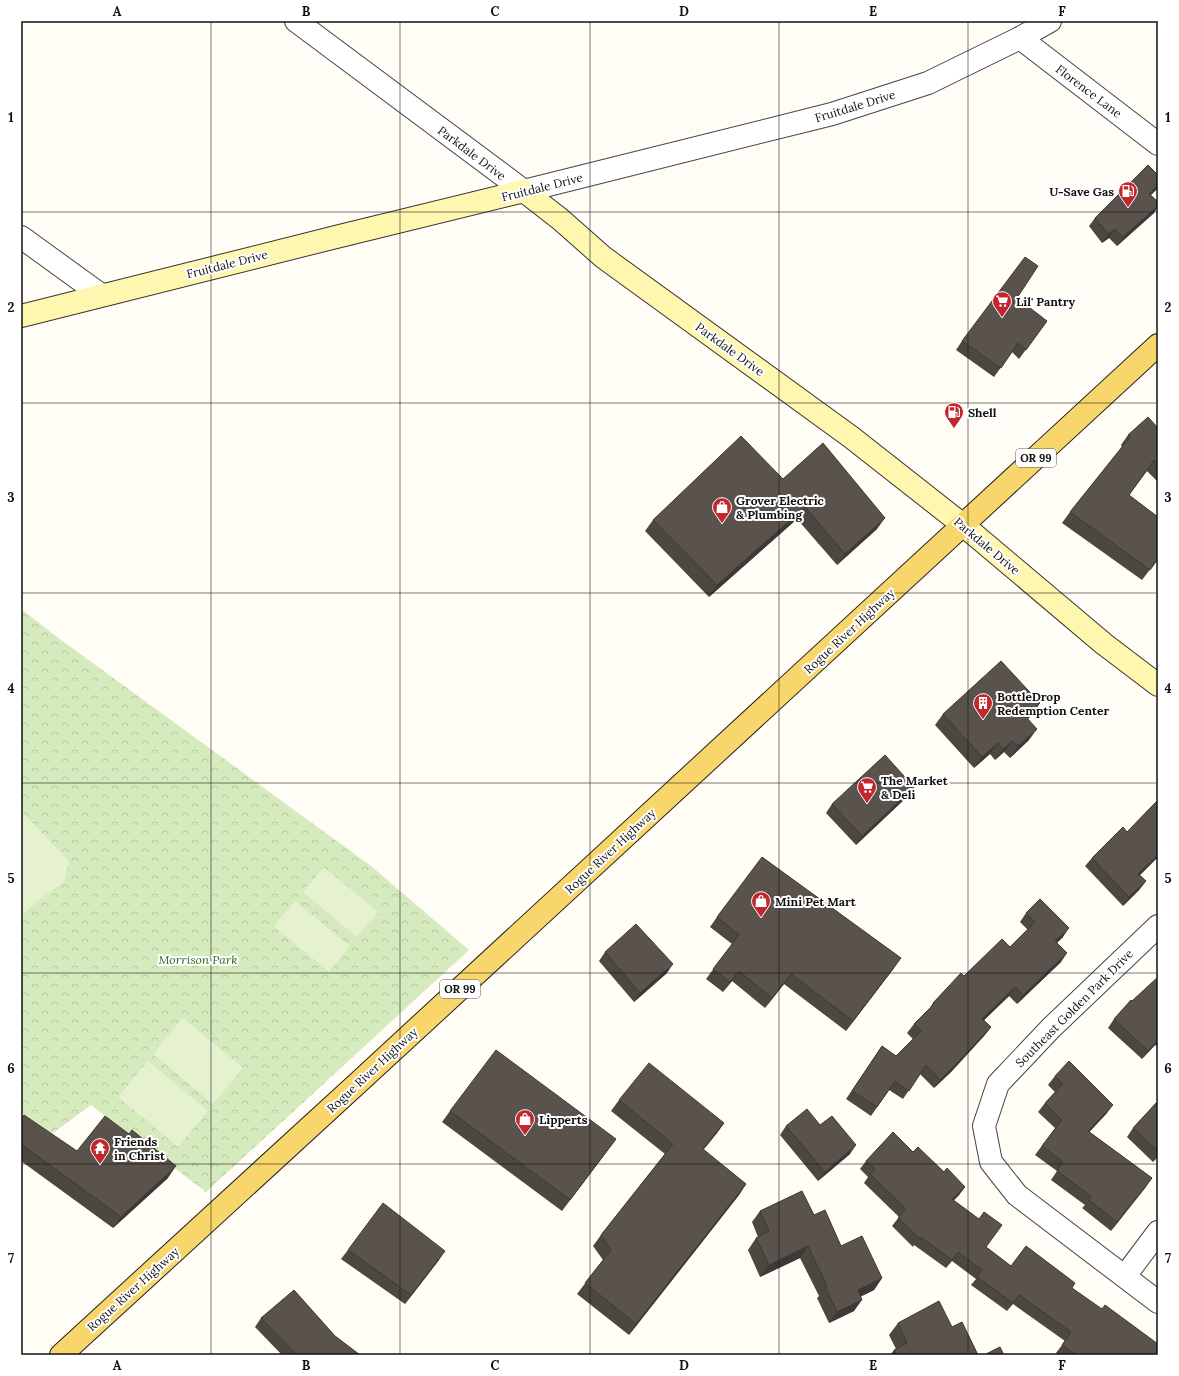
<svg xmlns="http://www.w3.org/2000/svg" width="1179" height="1376" font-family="Lora,serif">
<defs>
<pattern id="park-crowns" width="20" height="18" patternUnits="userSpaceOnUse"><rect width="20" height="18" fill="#d5ebbd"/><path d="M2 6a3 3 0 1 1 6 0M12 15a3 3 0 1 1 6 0" fill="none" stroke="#b6c8a1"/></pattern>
</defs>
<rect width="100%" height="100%" fill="#fffdf5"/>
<polygon fill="url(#park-crowns)" points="21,609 53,634 371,866 469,950 206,1192 91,1105 42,1141 21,1124"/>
<g fill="#e6f2cf">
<polygon points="21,811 69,861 64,882 37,901 24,914 21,915"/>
<polygon points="324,867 378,912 357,937 303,892"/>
<polygon points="295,901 350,946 329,972 274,926"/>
<polygon points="183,1018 243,1068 213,1104 153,1054"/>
<polygon points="148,1061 208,1111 178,1147 118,1097"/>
</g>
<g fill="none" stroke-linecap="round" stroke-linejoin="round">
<g stroke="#444" stroke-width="24">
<g id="minor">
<polyline points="296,21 524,191"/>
<polyline points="1020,38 1158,144"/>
<polyline points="21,237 101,295"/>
<polyline points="1158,926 1051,1028 998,1084 984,1126 991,1162 1017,1195 1158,1302"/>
<polyline points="1125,1276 1158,1232"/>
</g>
</g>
<g stroke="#444" stroke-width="24">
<polyline id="tertiary" points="524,191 832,114 928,83 1020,38 1050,21"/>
</g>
<g stroke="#333" stroke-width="24">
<polyline id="secondary" points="21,316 340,236 524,191 560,219 603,257 851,437 963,525 1104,644 1158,685"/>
</g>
<g stroke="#222" stroke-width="24">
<polyline id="primary" points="61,1355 360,1081 1158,345"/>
</g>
<use href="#minor" stroke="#fff" stroke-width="22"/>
<use href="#tertiary" stroke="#fff" stroke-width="22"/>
<use href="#secondary" stroke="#fff6b0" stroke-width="22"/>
<use href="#primary" stroke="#f9d66b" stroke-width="22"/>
</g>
<g fill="#4d4742">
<polygon points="1158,175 1158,188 1151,195 1158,202 1158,206 1154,213 1117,246 1109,238 1102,243 1089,226 1095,218"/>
<polygon points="1017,298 1047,321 1019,359 1012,352 994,377 956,350 962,341"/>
<polygon points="1158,428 1158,482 1147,471 1129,495 1158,559 1142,580 1062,523 1070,512 1122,447 1121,445 1128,435"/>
<polygon points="783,479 877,529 837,565 797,519 709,597 645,531 653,520"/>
<polygon points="943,714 1032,715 1028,719 1029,740 1010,758 1004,752 995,760 990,754 974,768 935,725"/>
<polygon points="914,787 908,796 856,845 826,813 832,804"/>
<polygon points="1158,800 1158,861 1156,859 1140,875 1146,881 1139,890 1123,906 1085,866 1092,858 1127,832"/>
<polygon points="1026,913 1063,937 1057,943 1061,962 1017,1004 1009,996 984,1020 991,1027 984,1036 951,1072 934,1088 920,1074 903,1099 889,1090 871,1116 846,1099 882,1046 896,1056 913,1039 907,1033 914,1024 929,1009 933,1003 964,976 1010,947 1028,930 1020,922"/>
<polygon points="717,917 894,968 846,1031 784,984 765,1008 732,981 723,992 706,979 732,944 710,927"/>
<polygon points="605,952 667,973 634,1002 599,961"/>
<polygon points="1158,977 1158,1048 1155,1045 1142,1059 1108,1028 1114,1019"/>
<polygon points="1055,1076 1107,1113 1089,1132 1152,1178 1111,1231 1082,1208 1085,1205 1051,1180 1057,1171 1035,1155 1055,1128 1038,1112 1045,1103 1055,1092 1048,1085"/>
<polygon points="619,1100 724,1123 717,1133 703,1150 746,1184 739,1195 629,1335 577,1294 603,1260 593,1246 601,1235 665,1154 611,1111"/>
<polygon points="1158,1101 1158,1157 1153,1162 1127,1137 1133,1128"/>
<polygon points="450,1111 616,1139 562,1211 442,1122"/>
<polygon points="21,1119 77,1151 168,1178 113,1228 21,1161"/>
<polygon points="820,1125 850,1154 818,1181 780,1135 786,1126"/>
<polygon points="913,1152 965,1187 959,1195 953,1201 986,1247 1011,1266 1072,1288 1158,1355 1058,1355 1056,1353 1065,1341 1013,1304 1007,1311 971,1285 976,1279 952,1261 946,1268 914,1245 913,1247 892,1226 899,1217 864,1183 868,1177 860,1169 866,1161"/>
<polygon points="760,1211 814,1215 841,1246 882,1278 874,1290 861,1296 854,1311 829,1323 817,1298 819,1296 800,1258 760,1277 748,1250 756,1238 758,1237 752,1222"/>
<polygon points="348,1250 439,1260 405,1304 341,1259"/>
<polygon points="261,1318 335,1336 360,1355 282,1355 255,1327"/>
<polygon points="898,1323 952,1327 978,1355 890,1355 894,1350 896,1349 889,1335"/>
</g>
<g fill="#3f3936">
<polygon points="1158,185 1158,188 1157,189 1143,202 1149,194"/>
<polygon points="1158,206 1154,213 1117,246 1123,237"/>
<polygon points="1115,229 1109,238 1102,243 1108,234"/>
<polygon points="805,507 797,519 709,597 717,585"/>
<polygon points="885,518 877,529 837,565 845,554"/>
<polygon points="1040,703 1032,715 1017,728 1026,717"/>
<polygon points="1037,729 1029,740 1010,758 1018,746"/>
<polygon points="1012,741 1004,752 995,760 1003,749"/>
<polygon points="998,743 990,754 974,768 982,757"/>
<polygon points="914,787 908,796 856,845 862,836"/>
<polygon points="1158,855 1158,857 1132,883 1138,874"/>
<polygon points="1146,881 1139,890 1123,906 1129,897"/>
<polygon points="1069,928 1063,937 1049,950 1055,941"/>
<polygon points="1067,953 1061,962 1017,1004 1023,995"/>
<polygon points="901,958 894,968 846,1031 853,1021"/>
<polygon points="673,964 667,973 634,1002 640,993"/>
<polygon points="739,971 732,981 723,992 730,982"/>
<polygon points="791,974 784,984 765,1008 772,998"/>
<polygon points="1015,987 1009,996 976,1028 982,1019"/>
<polygon points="991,1027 984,1036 951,1072 934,1088 940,1080"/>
<polygon points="1158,1040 1158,1041 1155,1045 1142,1059 1148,1051"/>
<polygon points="1113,1105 1107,1113 1082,1140 1088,1131"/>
<polygon points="724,1123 717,1133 695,1160 703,1149"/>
<polygon points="616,1139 607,1150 562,1211 570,1200"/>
<polygon points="856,1145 850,1154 818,1181 825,1172"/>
<polygon points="176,1166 168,1178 113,1228 121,1217"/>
<polygon points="1152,1178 1146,1187 1111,1231 1117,1222"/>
<polygon points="746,1184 739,1195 629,1335 636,1324"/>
<polygon points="965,1187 959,1195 946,1208 952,1199"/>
<polygon points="808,1246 800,1258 760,1277 769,1265"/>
<polygon points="445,1251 439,1260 405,1304 411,1295"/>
<polygon points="882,1278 874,1290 850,1302 858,1290"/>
<polygon points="862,1300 854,1311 829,1323 837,1312"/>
</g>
<g fill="#5a524d" stroke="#3f3936">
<polygon points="1148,165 1158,175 1158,185 1149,194 1158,202 1158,206 1123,237 1115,229 1108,234 1095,218"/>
<polygon points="1025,257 1038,266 1017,298 1047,321 1026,350 1018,343 1001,368 962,341"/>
<polygon points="1148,417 1158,428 1158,464 1154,460 1129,495 1158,517 1158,559 1150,570 1070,512 1130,437 1128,435"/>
<polygon points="741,436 783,479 823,443 885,518 845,554 805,507 717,585 653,520"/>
<polygon points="1001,661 1040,703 1026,717 1037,729 1018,746 1012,741 1003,749 998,743 982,757 943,714"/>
<polygon points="885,755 914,787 862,836 832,804"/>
<polygon points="1158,800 1158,855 1138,874 1146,881 1129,897 1092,858 1123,827 1127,832"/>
<polygon points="762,857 901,958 853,1021 791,974 772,998 739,971 730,982 713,969 739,935 717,917"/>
<polygon points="1040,899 1069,928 1055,941 1067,953 1023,995 1015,987 982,1019 991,1027 957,1063 940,1080 926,1065 909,1091 895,1081 877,1107 852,1091 882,1046 896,1056 921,1031 914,1024 934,1004 933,1003 961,973 964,976 1002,939 1010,947 1035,922 1026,913"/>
<polygon points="636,924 673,964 640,993 605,952"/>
<polygon points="1158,977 1158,1040 1148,1051 1114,1019 1131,1000 1132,1001"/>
<polygon points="496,1050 616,1139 570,1200 450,1111"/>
<polygon points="1069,1061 1113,1105 1088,1131 1152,1178 1117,1222 1089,1200 1091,1196 1057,1171 1063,1162 1042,1146 1062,1120 1045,1103 1063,1084 1055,1076"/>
<polygon points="649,1063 724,1123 703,1149 746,1184 636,1324 585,1283 611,1250 601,1235 673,1144 619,1100"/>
<polygon points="1158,1101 1158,1151 1133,1128"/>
<polygon points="807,1109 820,1125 832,1116 856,1145 825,1172 786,1126"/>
<polygon points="24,1115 77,1151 105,1116 129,1134 132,1130 176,1166 121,1217 21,1144 21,1119"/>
<polygon points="893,1132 913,1152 918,1147 944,1172 947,1168 965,1187 952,1199 979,1219 984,1212 1002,1225 986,1247 1011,1266 1026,1246 1075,1283 1072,1288 1102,1309 1105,1305 1158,1344 1158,1355 1076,1355 1062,1345 1071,1332 1019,1295 1013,1303 977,1277 982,1270 958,1252 952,1260 920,1237 919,1238 898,1218 906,1209 870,1174 875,1169 866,1161"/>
<polygon points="802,1191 814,1215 825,1210 841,1246 862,1236 882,1278 858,1290 862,1300 837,1312 825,1287 827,1286 808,1246 769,1265 756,1238 769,1231 760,1211"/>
<polygon points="383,1203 445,1251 411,1295 348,1250"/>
<polygon points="294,1290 335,1336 360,1355 297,1355 261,1318"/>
<polygon points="939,1301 952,1327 962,1322 978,1355 897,1355 894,1350 907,1343 898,1323"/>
<polygon points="1000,1347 1004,1355 984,1355"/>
</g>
<path fill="none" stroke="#111" stroke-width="1" stroke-opacity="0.55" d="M211 21V1355M400 21V1355M590 21V1355M779 21V1355M968 21V1355M21 212H1158M21 403H1158M21 593H1158M21 783H1158M21 973H1158M21 1164H1158"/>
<defs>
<g id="fuel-pin" transform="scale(1)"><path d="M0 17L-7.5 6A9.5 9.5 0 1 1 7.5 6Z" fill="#c4262e" stroke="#fff"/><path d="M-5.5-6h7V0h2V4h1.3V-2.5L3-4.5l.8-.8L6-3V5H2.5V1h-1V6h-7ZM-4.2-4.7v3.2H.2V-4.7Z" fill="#fff"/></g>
<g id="supermarket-pin" transform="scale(1)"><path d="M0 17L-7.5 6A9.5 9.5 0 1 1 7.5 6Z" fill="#c4262e" stroke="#fff"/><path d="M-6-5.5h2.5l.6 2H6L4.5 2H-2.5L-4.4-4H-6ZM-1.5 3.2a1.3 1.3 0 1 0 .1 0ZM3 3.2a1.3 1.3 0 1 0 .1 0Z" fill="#fff"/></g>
<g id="shop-pin" transform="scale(1)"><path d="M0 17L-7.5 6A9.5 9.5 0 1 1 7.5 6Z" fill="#c4262e" stroke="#fff"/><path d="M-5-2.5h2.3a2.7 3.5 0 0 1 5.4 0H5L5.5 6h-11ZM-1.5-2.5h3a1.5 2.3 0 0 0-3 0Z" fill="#fff"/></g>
<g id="building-pin" transform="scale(1)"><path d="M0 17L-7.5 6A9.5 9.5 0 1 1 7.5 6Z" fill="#c4262e" stroke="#fff"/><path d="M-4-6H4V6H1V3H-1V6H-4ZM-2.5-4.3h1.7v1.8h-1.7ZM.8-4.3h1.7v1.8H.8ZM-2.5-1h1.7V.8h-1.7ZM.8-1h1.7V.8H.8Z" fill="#fff"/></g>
<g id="temple-pin" transform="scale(1)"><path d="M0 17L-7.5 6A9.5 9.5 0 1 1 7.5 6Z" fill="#c4262e" stroke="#fff"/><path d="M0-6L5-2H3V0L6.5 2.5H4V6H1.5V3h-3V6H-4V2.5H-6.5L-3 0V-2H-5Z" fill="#fff"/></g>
</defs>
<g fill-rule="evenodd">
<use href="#fuel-pin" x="1128" y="191"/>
<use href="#supermarket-pin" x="1002" y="301"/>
<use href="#fuel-pin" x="954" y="412"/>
<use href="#shop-pin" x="722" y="507"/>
<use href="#building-pin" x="983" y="703"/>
<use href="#supermarket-pin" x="867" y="787"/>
<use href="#shop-pin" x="761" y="901"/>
<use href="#shop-pin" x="525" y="1119"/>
<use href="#temple-pin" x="100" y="1148"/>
</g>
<g text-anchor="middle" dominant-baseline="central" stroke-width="4" stroke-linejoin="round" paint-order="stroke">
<g fill="#fff" stroke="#585858" stroke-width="1">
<rect x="1016" y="449" width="40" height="18" rx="3"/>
<rect x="440" y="980" width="40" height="18" rx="3"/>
</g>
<g font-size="11" font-weight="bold" fill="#111">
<text x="1036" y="458">OR 99</text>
<text x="460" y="989">OR 99</text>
</g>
<g font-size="12" fill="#111" stroke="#fff">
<text transform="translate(1089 91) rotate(37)">Florence Lane</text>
<text transform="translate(855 106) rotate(-17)">Fruitdale Drive</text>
<text transform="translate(472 153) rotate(37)">Parkdale Drive</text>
<text transform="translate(542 187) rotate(-14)">Fruitdale Drive</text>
<text transform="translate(227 264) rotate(-14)">Fruitdale Drive</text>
<text transform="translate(730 349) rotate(36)">Parkdale Drive</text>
<text transform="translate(987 546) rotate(40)">Parkdale Drive</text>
<text transform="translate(849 631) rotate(-43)">Rogue River Highway</text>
<text transform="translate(610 851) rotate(-43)">Rogue River Highway</text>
<text transform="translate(1074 1008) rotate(-45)">Southeast Golden Park Drive</text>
<text transform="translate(372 1070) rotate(-43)">Rogue River Highway</text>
<text transform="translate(133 1289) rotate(-42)">Rogue River Highway</text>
</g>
<g font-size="12" font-weight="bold" fill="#111" stroke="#fff" text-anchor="start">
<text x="1114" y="191" text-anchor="end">U-Save Gas</text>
<text x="1016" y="301">Lil' Pantry</text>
<text x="968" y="412">Shell</text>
<text x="736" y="500">Grover Electric<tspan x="736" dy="14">&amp; Plumbing</tspan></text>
<text x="997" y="696">BottleDrop<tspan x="997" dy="14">Redemption Center</tspan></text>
<text x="881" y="780">The Market<tspan x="881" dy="14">&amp; Deli</tspan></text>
<text x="775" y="901">Mini Pet Mart</text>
<text x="539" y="1119">Lipperts</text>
<text x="114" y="1141">Friends<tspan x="114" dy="14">in Christ</tspan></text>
</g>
<g font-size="12" font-style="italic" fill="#2f6b1f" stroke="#fff">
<text x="198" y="959">Morrison Park</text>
</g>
</g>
<rect width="1179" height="1376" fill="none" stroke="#ffffff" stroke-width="44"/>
<rect x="22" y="22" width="1135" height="1332" fill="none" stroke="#111" stroke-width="1.5"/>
<g font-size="13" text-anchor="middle" font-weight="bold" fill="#111">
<text x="117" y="16">A</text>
<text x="306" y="16">B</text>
<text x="495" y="16">C</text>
<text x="684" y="16">D</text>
<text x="873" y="16">E</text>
<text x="1062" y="16">F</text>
<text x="11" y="122">1</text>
<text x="1168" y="122">1</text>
<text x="11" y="312">2</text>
<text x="1168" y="312">2</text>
<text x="11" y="502">3</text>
<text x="1168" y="502">3</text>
<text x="11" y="693">4</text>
<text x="1168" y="693">4</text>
<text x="11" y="883">5</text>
<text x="1168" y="883">5</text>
<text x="11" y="1073">6</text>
<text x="1168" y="1073">6</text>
<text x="11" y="1263">7</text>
<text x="1168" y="1263">7</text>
<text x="117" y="1370">A</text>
<text x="306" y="1370">B</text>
<text x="495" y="1370">C</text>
<text x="684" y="1370">D</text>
<text x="873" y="1370">E</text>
<text x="1062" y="1370">F</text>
</g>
</svg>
